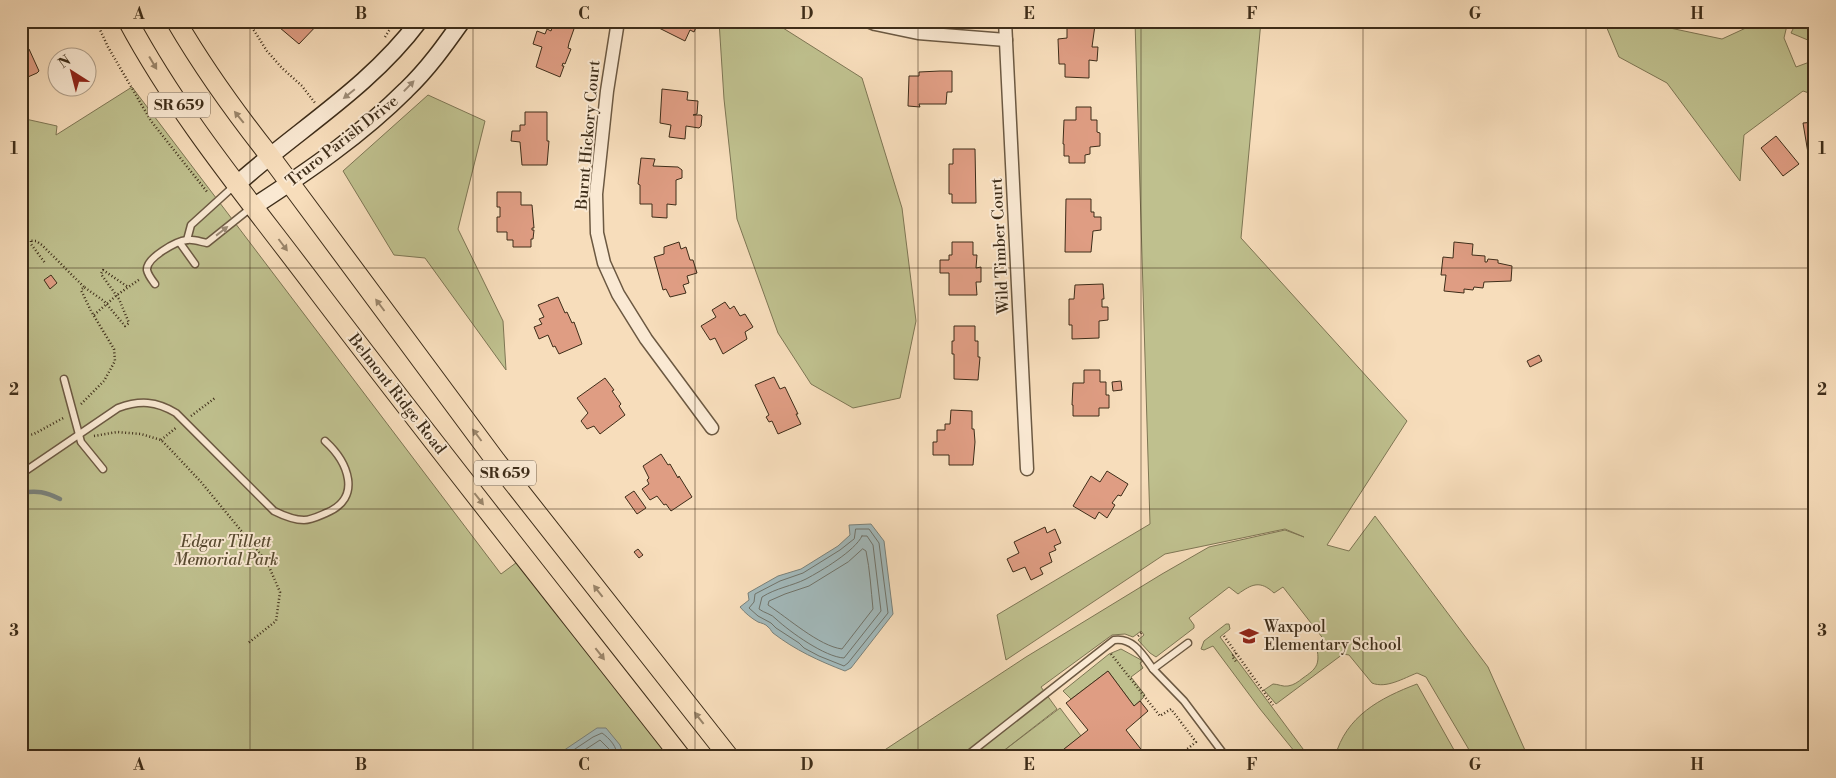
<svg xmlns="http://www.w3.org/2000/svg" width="1836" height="778" font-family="'Libre Bodoni',serif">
<rect width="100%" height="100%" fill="#f7ddbb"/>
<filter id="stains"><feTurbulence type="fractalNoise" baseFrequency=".004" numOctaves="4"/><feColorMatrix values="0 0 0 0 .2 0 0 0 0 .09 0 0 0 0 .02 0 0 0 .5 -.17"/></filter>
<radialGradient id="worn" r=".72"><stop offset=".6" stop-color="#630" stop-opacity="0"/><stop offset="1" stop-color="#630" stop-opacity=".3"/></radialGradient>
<g fill="#bfc08e" stroke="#7e7654">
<polygon points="719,21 772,21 862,78 902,208 916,321 900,398 853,408 811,384 778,333 737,219 724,99"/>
<path d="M1135 21H1261L1241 238 1407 421 1327 545 1349 551 1375 516 1488 667 1528 757H1472L1468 748 1426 677 1417 673C1404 678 1386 689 1372 683L1349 655 1343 654 1276 704 1264 690 1273 684C1278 684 1283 687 1288 686 1294 685 1298 682 1303 678 1316 669 1320 665 1317 649L1325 641 1283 587 1274 593C1260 580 1252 584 1238 594L1229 587 1189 618 1194 625V628L1156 657 1150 653 1138 640 1144 635 1141 631 1133 637 1125 634 1112 635 1041 687 1057 709 1002 752 1060 708 1081 736 1054 757H877V755L1026 657 1162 574 1209 547 1285 530 1304 537 1285 529 1165 554 1006 660 997 615 1150 524Z"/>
<polygon points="1604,21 1637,21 1722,39 1761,21 1788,21 1784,38 1796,67 1815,60 1815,95 1803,91 1744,135 1740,181 1667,83 1619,57"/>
<polygon points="1797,21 1815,21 1815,43 1791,33"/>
<polygon points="132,87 501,574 528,554 688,757 21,757 21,118 57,126 56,135"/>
<polygon points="428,95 485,121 458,229 503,321 506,370 425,258 394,255 343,171"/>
<polygon points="1226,624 1229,624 1230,629 1220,637 1309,757 1299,757 1260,709 1213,646 1204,650 1201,649 1204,641"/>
<polygon points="1121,649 1143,661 1140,663 1143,668 1131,677 1145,695 1143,698 1134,706 1108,671 1071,699 1063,691 1109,654"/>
<path d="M1417 684 1458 757H1335C1346 716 1380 698 1417 684Z"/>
</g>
<g fill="#a2b9bb" stroke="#7a817a">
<path d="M871 524 884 541 893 614 851 668 845 671C819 661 795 650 773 633 771 631 770 628 768 627 766 624 761 623 758 622 751 618 745 613 740 607L749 600 748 593 778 576 801 569 838 546 850 535 849 525Z"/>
<polygon points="597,728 606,728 620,745 623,754 620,757 554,757"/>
</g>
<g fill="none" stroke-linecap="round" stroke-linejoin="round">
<g stroke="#70736a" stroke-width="1">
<polygon points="856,529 869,529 879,543 888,613 848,663 844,666 819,656 804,648 799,643 776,628 771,623 758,616 749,608 754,602 755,594 780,581 803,573 840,550 854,539"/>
<path d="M862 536H867L873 545 881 611 844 658C825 657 790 632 776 619 772 614 764 613 759 609L762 597C776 588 792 586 806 579 821 571 855 551 862 536Z"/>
<path d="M863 549 866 551C870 570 871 590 873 609L842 649C819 646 788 618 768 605L769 601 785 594 809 586 848 562Z"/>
<path d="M563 757 593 737 602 733C609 738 618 747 617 757"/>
<polyline points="574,757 600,740 611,751 611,757"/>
</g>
<path stroke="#7a817a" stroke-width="4.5" d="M21 493C37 490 46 492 60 499"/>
</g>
<g fill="#df9d83" stroke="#3e2d19">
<polygon points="274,21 321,21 299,44 273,22"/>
<polygon points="554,21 562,21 575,26 569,43 568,48 571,49 565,64 563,63 562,66 564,66 560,77 536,67 542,47 533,44 537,31 545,34 547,29 551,31"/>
<polygon points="657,21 699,21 694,32 690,30 685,41 655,26"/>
<polygon points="1067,24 1095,25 1092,47 1098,47 1097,61 1089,60 1089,78 1065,77 1065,64 1059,64 1058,39 1067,38"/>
<polygon points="29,49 39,71 37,73 21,80 21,52"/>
<polygon points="940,71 952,71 952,92 947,92 946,104 919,104 920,107 908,106 909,76 919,76 919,72"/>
<polygon points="662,89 688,92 687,100 698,101 697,114 693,115 701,115 702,116 701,126 699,128 686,126 685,139 669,137 671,125 660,123"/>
<polygon points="1076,107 1091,107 1091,120 1097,120 1097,132 1100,133 1100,146 1090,147 1090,154 1085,155 1085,163 1069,163 1069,156 1064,156 1064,144 1063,144 1064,120 1076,120"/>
<polygon points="525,112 547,112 547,141 549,141 547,165 522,165 520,142 511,141 512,131 520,131 520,125 525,125"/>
<polygon points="1815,122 1815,158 1809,159 1803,123"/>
<polygon points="1776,136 1799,164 1783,176 1761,148"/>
<polygon points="953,149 975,149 976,203 952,203 952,194 949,194 949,164 953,164"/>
<polygon points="641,158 655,159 653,166 678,167 682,170 682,178 676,180 676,205 667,204 667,218 652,217 652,204 640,204 640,185 638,184"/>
<polygon points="497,192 521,192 521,205 532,205 534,228 532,228 532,230 534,230 533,239 531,239 531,247 513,247 513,240 507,240 507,232 497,232 497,217 500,217 500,207 497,207"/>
<polygon points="1066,199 1091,199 1091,212 1094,212 1094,217 1101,217 1101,230 1093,231 1091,252 1065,252"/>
<polygon points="679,242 681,249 686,247 690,260 693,260 697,273 687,276 689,283 683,285 686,293 670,297 666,289 663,290 654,257 664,254 664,247"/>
<polygon points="952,242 973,242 973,255 977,255 976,268 981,267 981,282 976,282 977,295 949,295 949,273 940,273 940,260 949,260 949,255 952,255"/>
<polygon points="1454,242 1473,244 1472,255 1485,256 1485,262 1487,262 1488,259 1498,260 1498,263 1512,266 1511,281 1484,282 1483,288 1474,287 1473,290 1464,289 1464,293 1444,291 1446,275 1441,275 1443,257 1453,258"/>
<polygon points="51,275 57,283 50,289 44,280"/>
<polygon points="1103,284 1104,299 1102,299 1102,307 1108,307 1108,320 1099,321 1099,338 1072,339 1072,325 1069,325 1069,299 1074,299 1075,285"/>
<polygon points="558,297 565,313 567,312 572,323 574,322 582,344 559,354 555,346 553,347 548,335 539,339 534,327 542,324 539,319 544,317 538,305"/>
<polygon points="725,302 730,309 734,306 740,316 745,314 753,327 745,332 747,339 723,354 715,338 710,340 701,326 716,317 712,310"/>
<polygon points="954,326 975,326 975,341 978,341 978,357 980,357 978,380 954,379 954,354 952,354 952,341 954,341"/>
<polygon points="1539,355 1542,361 1530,367 1527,361"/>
<polygon points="1084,370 1100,370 1100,382 1106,382 1106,395 1109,395 1109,408 1099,408 1099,416 1073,416 1073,405 1072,405 1073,383 1084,383"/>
<polygon points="774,377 780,389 785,387 798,414 796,414 801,424 778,434 772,421 769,422 766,417 769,415 755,385"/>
<polygon points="605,378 614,390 612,391 621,404 619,406 625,415 600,434 594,426 587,429 581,421 588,413 577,398"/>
<polygon points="1121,381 1122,390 1113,391 1112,382"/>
<polygon points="951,410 972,411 972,429 974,429 975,442 973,465 949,465 949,455 933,455 933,442 937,442 937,430 945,430 945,424 950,424"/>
<polygon points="661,454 668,465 670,464 678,478 679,476 692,497 671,511 666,504 664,505 657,496 650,500 642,489 649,484 647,480 649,478 643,466"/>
<polygon points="1107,471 1128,484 1121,496 1118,495 1112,503 1115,505 1107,518 1099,512 1095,519 1073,506 1091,476 1100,482"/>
<polygon points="634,491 646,508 637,514 625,497"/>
<polygon points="1045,527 1047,533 1055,529 1061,543 1054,546 1056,550 1049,553 1052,562 1040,568 1043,574 1031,580 1025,567 1013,572 1007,559 1019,553 1014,542"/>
<polygon points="638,549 643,555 639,558 634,552"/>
<polygon points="1108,671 1134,706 1140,701 1148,711 1126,730 1147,757 1054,757 1088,730 1066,703"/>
</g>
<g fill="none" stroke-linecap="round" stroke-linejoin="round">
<g stroke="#6c5942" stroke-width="9">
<g id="lane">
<polyline points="187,240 191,225 234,186"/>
<polyline points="180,243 195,264"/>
<path d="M155 284C152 280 148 275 147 270 146 258 176 241 187 240 193 239 201 242 207 243L252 207"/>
<polyline points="64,379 81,442 103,469"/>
<path d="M21 474 118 408C140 400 156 401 176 413L274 511C284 516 293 520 304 520 311 520 319 516 326 513 363 498 348 462 325 441"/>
<polyline points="1188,643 1153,669 1184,701 1226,757"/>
<path d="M965 757 1114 640C1133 637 1143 655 1153 669"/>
</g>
</g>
<g stroke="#6c5942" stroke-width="15">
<g id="street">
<polyline points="618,21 607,91 596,194 597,233 604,263 618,294 646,339 712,428"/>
<polyline points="868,21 875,24 918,33 1006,40"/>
<polyline points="1005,21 1027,469"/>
</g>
</g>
<g stroke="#3e2d19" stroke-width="19">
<g id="secondary">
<path d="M236 185C297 130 369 88 419 21"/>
<path d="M253 207C307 172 361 135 406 90 428 69 445 45 462 21"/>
</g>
</g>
<g stroke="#3e2d19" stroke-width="21">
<g id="primary">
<path d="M128 21C180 118 251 202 317 290 436 447 559 601 681 757"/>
<path d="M176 21C204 69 235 112 269 155L496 461 729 757"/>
</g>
</g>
<g stroke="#3e2d19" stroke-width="2.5" stroke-dasharray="1 2.5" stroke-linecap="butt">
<polyline points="96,21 108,47 151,121 208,193"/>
<polyline points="248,21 267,51 282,68 302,86 315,103"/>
<polyline points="385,37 395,21"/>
<polyline points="21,240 36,241 42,245 84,287"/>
<polyline points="31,241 31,244 45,263"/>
<polyline points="94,315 117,295 140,279"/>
<polyline points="81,404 104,381 115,361 114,349 91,311 81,290 84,287 104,301 125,326 129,323 119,299 101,274 103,270 128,287"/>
<polyline points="191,416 215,398"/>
<polyline points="94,436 117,432 141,434 161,440 171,450 201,482 267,562 280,592 276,621 247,644"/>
<polyline points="21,437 34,434 65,417"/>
<polyline points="161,440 177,427"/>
<polyline points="1138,636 1142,632"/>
<polyline points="1224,636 1273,705"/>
<polyline points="1236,653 1232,656 1237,663"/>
<polyline points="1111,654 1160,716 1171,709 1196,742 1186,750 1192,757"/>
</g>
<use href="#lane" stroke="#fae9d3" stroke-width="6"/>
<use href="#street" stroke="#fae9d3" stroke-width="12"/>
<use href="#secondary" stroke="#fae9d3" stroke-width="16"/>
<use href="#primary" stroke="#f7ddbb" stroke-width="19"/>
</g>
<defs><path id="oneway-solid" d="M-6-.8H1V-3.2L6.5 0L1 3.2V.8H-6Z" transform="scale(1.25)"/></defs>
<g fill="#9a856a">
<use href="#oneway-solid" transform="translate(153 63) rotate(59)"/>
<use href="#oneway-solid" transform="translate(239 117) rotate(-129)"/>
<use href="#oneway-solid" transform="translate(283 245) rotate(53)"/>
<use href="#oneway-solid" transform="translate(380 305) rotate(-127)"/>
<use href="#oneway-solid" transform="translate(477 435) rotate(-127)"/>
<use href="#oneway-solid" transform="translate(479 499) rotate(52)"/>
<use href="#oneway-solid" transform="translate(598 591) rotate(-128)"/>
<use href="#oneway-solid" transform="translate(600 654) rotate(52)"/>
<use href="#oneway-solid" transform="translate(699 718) rotate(-128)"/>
</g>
<g fill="#9c8b76">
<use href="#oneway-solid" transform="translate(409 86) rotate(-46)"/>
<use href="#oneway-solid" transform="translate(349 94) rotate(141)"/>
<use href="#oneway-solid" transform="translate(222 231) rotate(-38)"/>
</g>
<path fill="none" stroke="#3e2d19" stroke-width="1" stroke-opacity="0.55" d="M250 21V757M473 21V757M695 21V757M918 21V757M1141 21V757M1363 21V757M1586 21V757M21 268H1815M21 509H1815"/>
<defs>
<g id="school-bare" transform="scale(1.5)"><path d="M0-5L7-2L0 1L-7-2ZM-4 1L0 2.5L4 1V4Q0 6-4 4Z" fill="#8f2418" stroke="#fae9d3" stroke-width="2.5" paint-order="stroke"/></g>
</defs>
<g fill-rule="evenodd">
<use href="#school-bare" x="1249" y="636"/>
</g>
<g text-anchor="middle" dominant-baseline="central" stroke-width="4" stroke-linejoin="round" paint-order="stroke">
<g fill="#fae9d3" stroke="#766551" stroke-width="1">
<rect x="148" y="92.5" width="62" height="25" rx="4"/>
<rect x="474" y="460.5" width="62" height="25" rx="4"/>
</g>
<g font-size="15" font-weight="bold" fill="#3e2d19">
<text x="179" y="105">SR 659</text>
<text x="505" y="473">SR 659</text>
</g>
<g font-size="16" fill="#3e2d19" stroke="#fae9d3">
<text transform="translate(588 135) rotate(-85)">Burnt Hickory Court</text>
<text transform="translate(342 141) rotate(-38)">Truro Parish Drive</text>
<text transform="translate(1000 246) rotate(-93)">Wild Timber Court</text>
<text transform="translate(397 394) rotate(52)">Belmont Ridge Road</text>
</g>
<g font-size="16" font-style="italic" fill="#584a30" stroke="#fae9d3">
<text x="226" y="542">Edgar Tillett<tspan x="226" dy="18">Memorial Park</tspan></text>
</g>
<g font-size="16" fill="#3e2d19" stroke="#fae9d3" text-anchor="start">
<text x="1264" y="627">Waxpool<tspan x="1264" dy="18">Elementary School</tspan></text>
</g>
</g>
<rect width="1836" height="778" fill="none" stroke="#f7ddbb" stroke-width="55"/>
<g transform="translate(72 72) rotate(324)"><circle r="24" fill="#fae9d3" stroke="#af9e89"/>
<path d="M0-4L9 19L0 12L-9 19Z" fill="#8f2418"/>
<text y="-8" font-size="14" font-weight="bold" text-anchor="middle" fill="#3e2d19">N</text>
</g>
<rect x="28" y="28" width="1780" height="722" fill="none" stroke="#3e2d19" stroke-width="2"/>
<g font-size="16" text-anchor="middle" font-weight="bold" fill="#3e2d19">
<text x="139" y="19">A</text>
<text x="361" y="19">B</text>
<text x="584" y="19">C</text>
<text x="807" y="19">D</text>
<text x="1029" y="19">E</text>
<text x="1252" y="19">F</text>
<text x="1475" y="19">G</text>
<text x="1697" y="19">H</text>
<text x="14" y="154">1</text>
<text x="1822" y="154">1</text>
<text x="14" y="395">2</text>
<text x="1822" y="395">2</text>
<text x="14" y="636">3</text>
<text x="1822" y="636">3</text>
<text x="139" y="770">A</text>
<text x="361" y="770">B</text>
<text x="584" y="770">C</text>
<text x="807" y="770">D</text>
<text x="1029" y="770">E</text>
<text x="1252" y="770">F</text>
<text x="1475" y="770">G</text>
<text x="1697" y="770">H</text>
</g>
<rect width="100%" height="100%" filter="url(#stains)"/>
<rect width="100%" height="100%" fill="url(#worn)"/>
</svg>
